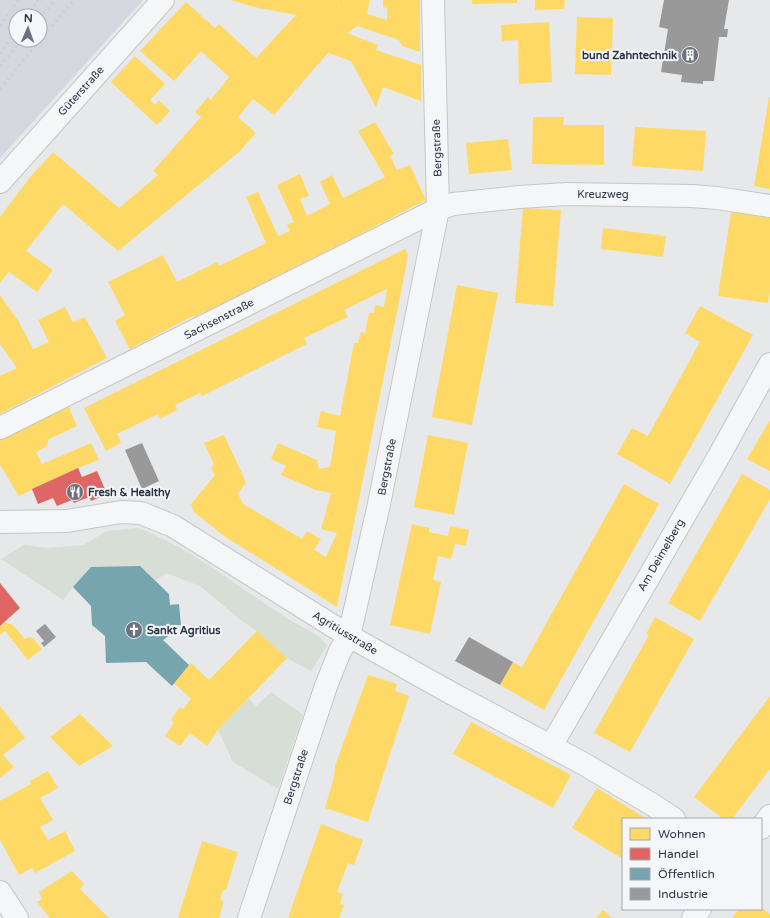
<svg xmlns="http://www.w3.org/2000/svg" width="770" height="918" font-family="'Varela Round',sans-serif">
<rect width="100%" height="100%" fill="#e6e8ea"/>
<path fill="#d4d7dd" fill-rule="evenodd" d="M0 0H143L0 158ZM16 16H40V40H16Z"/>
<g fill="#d6ded6">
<path d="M138 528C193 549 239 588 288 619 300 627 320 633 327 646L311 671 287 658 257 631 242 621 200 586 166 573 155 581 140 566 91 567 73 587 63 600 1 559 24 545 47 548 84 545 106 531Z"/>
<polygon points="271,692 303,715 278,789 233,762 218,730 249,698 256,706"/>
</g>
<g fill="#ffd966">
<polygon points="231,0 343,0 343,5 344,0 370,0 367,14 387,20 387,8 383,7 383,0 420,0 420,52 402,46 399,40 357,26 347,33 378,45 376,50 421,65 421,101 383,87 376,107 351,61 328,53 274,115 253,99 238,117 256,133 239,152 118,251 63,204 26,251 53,270 37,292 9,272 0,283 0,217 31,176 53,152 119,208 158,175 153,171 201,117 195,112 208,97 211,100 229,77 201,51 174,81 140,51 186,2 215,28 219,24 256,58 296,15 254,7"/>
<polygon points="472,0 517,0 517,3 472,4"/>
<polygon points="535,0 565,0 564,9 535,10"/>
<polygon points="577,17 613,18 611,75 575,74"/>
<polygon points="549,22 552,82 519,84 518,40 502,41 501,25"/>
<polygon points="135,56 165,84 150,100 155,105 159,100 170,111 157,125 111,82"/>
<polygon points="769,97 770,97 770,189 754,186"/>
<polygon points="533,117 564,117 563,125 604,125 604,165 532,164"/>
<polygon points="375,122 394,154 390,156 397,170 410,165 426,200 343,243 215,307 194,317 193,316 130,349 115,321 125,315 108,282 163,255 177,282 217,262 219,266 266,243 246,197 258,192 278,236 290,231 287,225 294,222 277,185 300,174 309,196 300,199 307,216 330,204 320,182 332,175 343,198 385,177 358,131"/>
<polygon points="635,127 706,131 703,171 632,166"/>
<polygon points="508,139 512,170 469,174 466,143"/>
<polygon points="523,208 561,210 553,306 515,303"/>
<polygon points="731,212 770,218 770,291 768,303 718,296"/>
<polygon points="603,228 666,236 663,257 601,249"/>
<polygon points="405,249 408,255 401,292 337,607 224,536 194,512 191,504 215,475 211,468 214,464 204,443 224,435 246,482 238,494 243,504 302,539 307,531 321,539 314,550 326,557 337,533 321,529 331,493 316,490 281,475 286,466 271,459 278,443 317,460 319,469 330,467 336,431 317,427 321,411 340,416 354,343 358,343 361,332 365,333 369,313 374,313 375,305 384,307 387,289 344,310 348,317 304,338 307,344 202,396 200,393 175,405 177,410 160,419 158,414 117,434 121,443 106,451 84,408"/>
<polygon points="457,285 498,293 472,425 432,417"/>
<polygon points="0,295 19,322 33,349 49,342 38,320 65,307 73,322 85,317 107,358 0,414 0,376 17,368 0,344"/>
<polygon points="700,306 753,335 670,484 617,454 632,428 648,436 700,342 685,333"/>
<polygon points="68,405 77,426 49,439 46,447 36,452 42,464 91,443 99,460 78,468 19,496 0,465 0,440"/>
<polygon points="770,420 770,471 747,459"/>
<polygon points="428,435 468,443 454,515 414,507"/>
<polygon points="742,474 770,490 770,499 700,621 668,603"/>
<polygon points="624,484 659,504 544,710 500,685 513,662 522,667"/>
<polygon points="412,524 429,528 429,532 448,536 450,526 469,530 466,546 455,544 451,559 438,556 433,580 441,582 430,634 390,625"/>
<polygon points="655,617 694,639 630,752 594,733 649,635 646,634"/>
<polygon points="5,622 13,625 25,639 29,637 33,638 42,649 28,660 5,631 0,635 0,626"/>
<polygon points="257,631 287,658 218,730 207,746 190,733 180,746 165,736 174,723 171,720 180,707 183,709 191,699 174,683 189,665 191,663 209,680"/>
<polygon points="368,675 397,684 395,691 409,696 368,822 325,808 334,777 335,766"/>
<polygon points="770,696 770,769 732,819 723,819 694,797"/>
<polygon points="0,706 25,738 3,755 14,767 0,778"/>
<polygon points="80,714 113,746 79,766 50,737"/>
<polygon points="471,722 571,775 553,808 453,754"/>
<polygon points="48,771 58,788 40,798 53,820 40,827 48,840 65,831 75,851 35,873 32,868 19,875 0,840 0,801 31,784 30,781"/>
<polygon points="597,788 647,819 623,819 623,859 572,828"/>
<polygon points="321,824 363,840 354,865 348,863 337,892 343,894 340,904 344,905 339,918 288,918"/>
<polygon points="202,841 238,852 226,890 223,890 220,900 224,901 219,918 178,918"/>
<polygon points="72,871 84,884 80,889 109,918 50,918 37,902 42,899 39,892"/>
<polygon points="761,907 770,914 770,918 732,918 739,909 754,909 757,911 759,909 761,909"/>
<polygon points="603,910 612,918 596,918"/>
</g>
<g fill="#e06666">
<polygon points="78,468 82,477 97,471 107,494 91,501 89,497 74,503 72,500 57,506 53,498 38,504 32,489"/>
<polygon points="0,583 20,608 0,626"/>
</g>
<polygon fill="#76a5af" points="140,566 169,594 170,605 179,604 181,625 171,625 170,635 163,640 189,665 172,686 146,662 106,663 105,636 92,625 91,606 73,587 91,567"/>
<g fill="#999">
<polygon points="664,0 729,0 724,29 728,29 727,37 719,37 714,81 703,81 703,84 681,82 682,75 661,72 668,29 659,27"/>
<polygon points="142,443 159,481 142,489 125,450"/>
<polygon points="45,624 56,637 44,647 41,643 44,641 36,631"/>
<polygon points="469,637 513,662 500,685 455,661"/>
</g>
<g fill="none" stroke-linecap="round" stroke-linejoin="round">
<g stroke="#c4c6c8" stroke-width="24">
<g id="minor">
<polyline points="0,182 163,0"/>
<polyline points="0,428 438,209 453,204 519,197 566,194 692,196 717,198 770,206"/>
<polyline points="0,522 67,521 121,512 141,513 173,526 349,636 451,693 584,764 653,805 674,819"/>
<polyline points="551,746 719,456 770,364"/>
<polyline points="761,828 770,816"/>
<polyline points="0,892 17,918"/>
<polyline points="249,918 326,686 340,651 349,636 379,504 438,209 433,0"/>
<polyline points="693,918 700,909"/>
</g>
</g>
<use href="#minor" stroke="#f5f6f7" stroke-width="22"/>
<g stroke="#cecfd2" stroke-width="3" stroke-dasharray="2 4" stroke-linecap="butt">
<polyline points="27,16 38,0"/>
<polyline points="40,18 55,0"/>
<polyline points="0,26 18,0"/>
<polyline points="40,40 74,0"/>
<polyline points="0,54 16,31"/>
<polyline points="0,66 22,40"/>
<polyline points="0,89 40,40"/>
</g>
</g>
<defs>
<g id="building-disc" transform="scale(0.9)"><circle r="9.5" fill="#6c737f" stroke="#f4f6f9"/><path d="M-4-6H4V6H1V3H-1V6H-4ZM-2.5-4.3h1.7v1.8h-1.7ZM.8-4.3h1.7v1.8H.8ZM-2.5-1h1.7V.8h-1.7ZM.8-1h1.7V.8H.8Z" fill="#fff"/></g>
<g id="restaurant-disc" transform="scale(0.9)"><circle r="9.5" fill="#6c737f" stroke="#f4f6f9"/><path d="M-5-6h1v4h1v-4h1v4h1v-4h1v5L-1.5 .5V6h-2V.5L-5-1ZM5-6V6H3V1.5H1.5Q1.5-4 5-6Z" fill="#fff"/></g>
<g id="church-disc" transform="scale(0.9)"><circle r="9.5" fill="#6c737f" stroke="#f4f6f9"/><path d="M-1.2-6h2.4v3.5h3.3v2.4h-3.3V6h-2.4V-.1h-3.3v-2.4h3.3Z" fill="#fff"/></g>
</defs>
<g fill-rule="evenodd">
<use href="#building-disc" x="690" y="55"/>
<use href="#restaurant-disc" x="75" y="492"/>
<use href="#church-disc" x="134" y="630"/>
</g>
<g text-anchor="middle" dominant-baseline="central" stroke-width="4" stroke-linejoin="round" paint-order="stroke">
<g font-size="11" font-weight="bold" fill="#2b3445" stroke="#f4f6f9" text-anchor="start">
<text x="677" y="55" text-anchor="end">bund Zahntechnik</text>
<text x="88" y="492">Fresh &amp; Healthy</text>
<text x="147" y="630">Sankt Agritius</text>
</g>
<g font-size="11" fill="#2b3445" stroke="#f4f6f9">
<text transform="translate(81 91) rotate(-48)">Güterstraße</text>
<text transform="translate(437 148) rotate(-92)">Bergstraße</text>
<text x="603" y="194">Kreuzweg</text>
<text transform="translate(219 319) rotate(-27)">Sachsenstraße</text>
<text transform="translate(387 467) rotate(-79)">Bergstraße</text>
<text transform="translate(661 555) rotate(-60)">Am Deimelberg</text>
<text transform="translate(345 633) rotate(31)">Agritiusstraße</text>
<text transform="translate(296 777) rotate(-72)">Bergstraße</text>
</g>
</g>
<rect x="622" y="818" width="140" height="92" fill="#f4f6f9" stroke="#a4a8b1"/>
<rect x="630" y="828" width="20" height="12" fill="#ffd966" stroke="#a4a8b1"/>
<text x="658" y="838" font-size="12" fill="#2b3445">Wohnen</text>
<rect x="630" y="848" width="20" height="12" fill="#e06666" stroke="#a4a8b1"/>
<text x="658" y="858" font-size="12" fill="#2b3445">Handel</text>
<rect x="630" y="868" width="20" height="12" fill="#76a5af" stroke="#a4a8b1"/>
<text x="658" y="878" font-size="12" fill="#2b3445">Öffentlich</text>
<rect x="630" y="888" width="20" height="12" fill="#999999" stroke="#a4a8b1"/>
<text x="658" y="898" font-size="12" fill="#2b3445">Industrie</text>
<g transform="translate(28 28) rotate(2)"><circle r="19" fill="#f4f6f9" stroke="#a4a8b1"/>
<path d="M0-3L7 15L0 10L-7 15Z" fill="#6c737f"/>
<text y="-6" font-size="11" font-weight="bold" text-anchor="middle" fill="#2b3445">N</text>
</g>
</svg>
